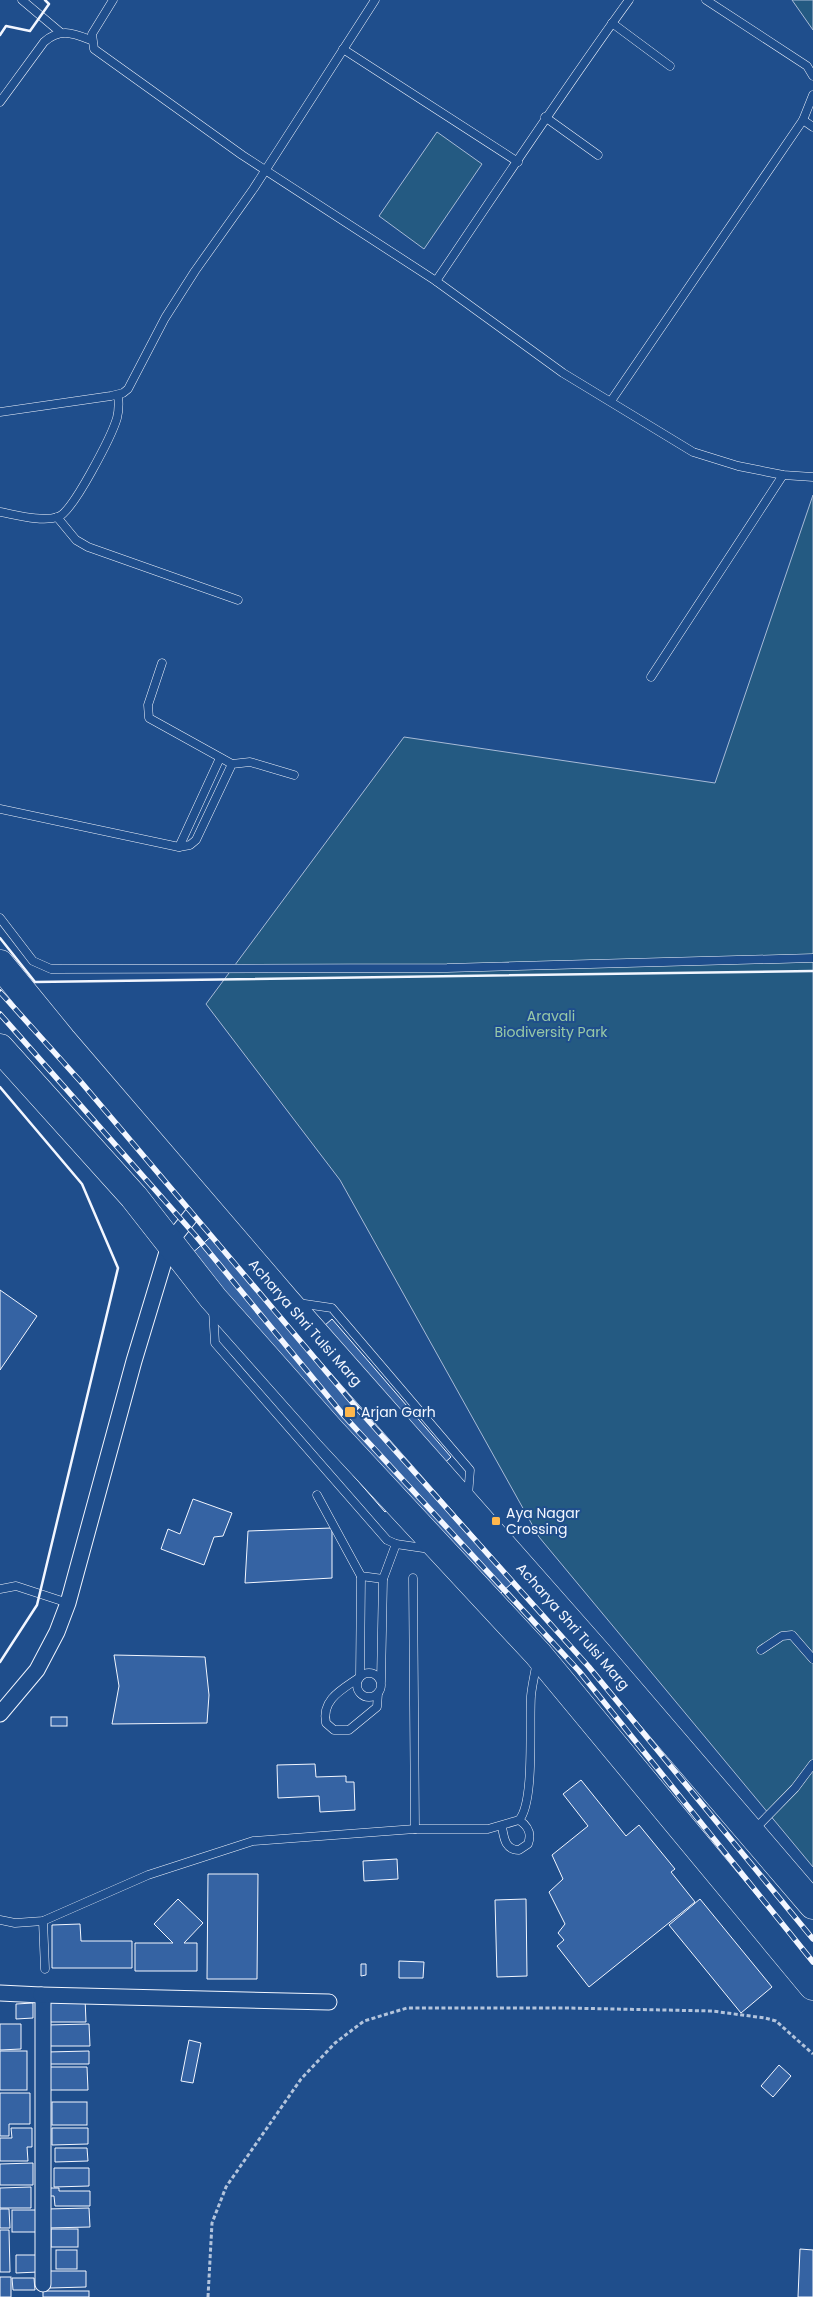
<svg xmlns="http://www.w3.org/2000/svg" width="813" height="2297" font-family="Poppins,sans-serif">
<rect width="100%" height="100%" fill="#1f4e8c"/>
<g fill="#245a82" stroke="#a8bbd7">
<polygon points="792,0 813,0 813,30"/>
<polygon points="437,132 482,164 424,249 379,216"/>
<polygon points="813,495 813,1867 539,1537 340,1180 206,1004 404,737 715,783"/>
</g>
<g fill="#3563a3" stroke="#f2f6ff">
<polygon points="223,1226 316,1333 332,1319 451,1457 439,1468 527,1570 495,1598 405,1495 385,1512 268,1377 190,1255"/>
<polygon points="0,1290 37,1316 0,1370"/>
<polygon points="193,1499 232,1513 223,1536 214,1537 204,1565 161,1549 168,1529 180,1534"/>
<polygon points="332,1528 332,1578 245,1583 248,1531"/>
<polygon points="114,1655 205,1657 209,1695 207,1723 112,1724 119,1686"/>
<rect x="51" y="1717" width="16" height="9"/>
<polygon points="315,1764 316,1777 346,1776 346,1782 354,1782 355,1810 320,1812 319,1796 278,1798 277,1765"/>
<polygon points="581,1780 626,1836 639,1825 675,1869 671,1872 695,1902 589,1987 557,1946 564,1940 558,1933 565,1924 549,1892 563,1879 552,1855 588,1826 563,1794"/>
<polygon points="397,1859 398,1879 364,1881 363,1861"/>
<polygon points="208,1874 258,1874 257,1979 207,1979"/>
<polygon points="178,1899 203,1923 184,1943 197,1943 197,1971 135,1971 135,1943 173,1943 154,1924"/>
<polygon points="526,1899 527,1976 497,1977 495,1900"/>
<polygon points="700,1899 772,1987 741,2013 669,1925"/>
<polygon points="80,1924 81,1941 132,1941 132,1968 52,1968 52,1925"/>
<polygon points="399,1961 424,1962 423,1978 399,1978"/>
<polygon points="361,1964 366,1964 366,1975 361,1976"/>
<polygon points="85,1998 86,2022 46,2022 45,1999"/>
<polygon points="33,2003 33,2018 16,2019 16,2004"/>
<polygon points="0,2024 21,2024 21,2049 0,2050"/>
<polygon points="89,2024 90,2046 47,2046 47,2025"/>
<polygon points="189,2040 201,2043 193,2083 181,2081"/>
<rect x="0" y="2051" width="27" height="39"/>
<polygon points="89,2051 89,2064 47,2064 47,2052"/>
<polygon points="779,2065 791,2076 773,2097 761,2086"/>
<polygon points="46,2067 87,2067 88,2090 46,2090"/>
<polygon points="0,2093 30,2093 30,2124 9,2124 9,2136 0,2136"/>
<rect x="52" y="2102" width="35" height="23"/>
<polygon points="11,2128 32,2128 32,2147 27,2147 28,2161 0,2161 0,2138 12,2138"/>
<polygon points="52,2128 88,2128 88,2144 52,2145"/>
<polygon points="55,2148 87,2148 88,2161 55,2162"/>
<polygon points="33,2163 33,2185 0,2185 0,2164"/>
<polygon points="54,2168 89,2168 89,2186 54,2187"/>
<polygon points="31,2187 31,2208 0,2208 0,2188"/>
<polygon points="44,2188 59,2188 59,2191 90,2191 90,2206 55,2206 54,2196 44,2196"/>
<polygon points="89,2208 90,2227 47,2228 47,2209"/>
<polygon points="0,2209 9,2209 10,2228 0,2228"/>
<rect x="12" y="2210" width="25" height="22"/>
<rect x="51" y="2229" width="27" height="18"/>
<polygon points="0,2230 9,2230 10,2272 0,2272"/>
<polygon points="800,2249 813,2250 813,2297 798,2297"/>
<rect x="56" y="2250" width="21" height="19"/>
<polygon points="16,2255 37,2255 38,2272 16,2273"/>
<polygon points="50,2271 86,2271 86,2287 50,2288"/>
<rect x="0" y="2277" width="11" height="20"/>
<polygon points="12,2278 34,2278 35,2290 13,2290"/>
<rect x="43" y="2291" width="46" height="6"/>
</g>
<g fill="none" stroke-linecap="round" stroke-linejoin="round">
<g stroke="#f2f6ff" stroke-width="9">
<g id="lane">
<polyline points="22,0 60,32"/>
<polyline points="113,0 92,34 94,49 242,155 436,281 563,373 693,452 738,466 783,475 813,477"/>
<polyline points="706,0 807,66 813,76"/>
<polyline points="612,23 670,66"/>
<polyline points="343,49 518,162"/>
<path d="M0 102 44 42C60 28 72 33 91 40"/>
<polyline points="545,117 598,155"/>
<polyline points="803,120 813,127"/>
<path d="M436 281C500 187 562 92 629 0"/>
<polyline points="611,401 803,120 813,95"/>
<polyline points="0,412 111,396 123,393 128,389 165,318 195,271 254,188 375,0"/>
<path d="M0 512C17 515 41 522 58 517 73 512 112 435 117 418 119 410 119 403 118 395"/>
<polyline points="57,517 76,540 88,547 238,600"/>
<polyline points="162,663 148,705 149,718 232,764"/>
<polyline points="651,677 783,475"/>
<polyline points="0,809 179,847 190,845 196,840 232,764 250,762 294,775"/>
<polyline points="179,847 220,758"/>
<polyline points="0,918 33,961 51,969 447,968 813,958"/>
<polyline points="298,1303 332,1308 470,1470 468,1496"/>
<polyline points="213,1310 215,1343 387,1540 396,1544 430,1549"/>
<polyline points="317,1495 361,1576 383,1579"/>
<path d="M361 1576 360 1677C343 1689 321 1699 326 1723L334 1730H349L377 1707 378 1693"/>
<polyline points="413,1578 415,1829"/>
<polyline points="0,1589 16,1586 68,1603"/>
<polyline points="761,1650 782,1636 792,1635 813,1659"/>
<circle cx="369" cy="1685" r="12"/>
<polyline points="381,1681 383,1579 396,1544"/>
<path d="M502 1827C504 1838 505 1850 519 1850L528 1844C532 1833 528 1826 519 1820"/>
<polyline points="754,1830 795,1788 813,1764"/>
<path d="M0 1920 15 1923 43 1921 148 1875 253 1841 415 1829H488L519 1820C535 1803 529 1722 531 1696 532 1685 535 1673 537 1661"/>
<polyline points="43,1921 45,1969"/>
</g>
</g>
<g stroke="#f2f6ff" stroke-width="17">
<g id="street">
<polyline points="0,1714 37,1670 57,1632 68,1603 134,1361 170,1242 202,1202"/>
<polyline points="0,1993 41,1995 43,1999 43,2284"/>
<polyline points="41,1995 329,2002"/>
</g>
</g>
<g stroke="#f2f6ff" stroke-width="29">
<g id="highway">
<path id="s1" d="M0 964 62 1040 286 1301 597 1653 813 1905"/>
<polyline points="0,1048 134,1197 213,1298 331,1431 538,1654 813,1986"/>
</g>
</g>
<polyline stroke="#b3c4dc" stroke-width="3" stroke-dasharray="4 2.5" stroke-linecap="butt" points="208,2297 212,2223 226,2187 301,2079 335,2043 364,2021 407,2008 566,2008 712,2011 765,2018 776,2021 813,2054"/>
<use href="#lane" stroke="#1f4e8c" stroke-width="8"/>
<use href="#street" stroke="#1f4e8c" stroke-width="15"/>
<use href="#highway" stroke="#1f4e8c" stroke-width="28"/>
<g stroke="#f2f6ff" stroke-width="5.5">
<g id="rail">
<polyline points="0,992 81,1082 357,1408 589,1667 813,1939"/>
<polyline points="0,1014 195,1235 345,1417 579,1671 813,1962"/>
</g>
</g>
<use href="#rail" stroke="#1f4e8c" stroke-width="4" stroke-dasharray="11" stroke-linecap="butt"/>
<g stroke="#f2f6ff" stroke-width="2.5">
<polyline points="0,35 6,26 30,31 49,4 45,0"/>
<polyline points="0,938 35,982 813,971"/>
<polyline points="0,1087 82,1184 118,1268 37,1605 0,1662"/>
</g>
</g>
<g fill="#ffb74d" stroke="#1f4e8c" stroke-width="2">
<rect x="344" y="1406" width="12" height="12" rx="2.5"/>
<rect x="491" y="1516" width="10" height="10" rx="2.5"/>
</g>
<g text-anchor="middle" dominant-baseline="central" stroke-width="4" stroke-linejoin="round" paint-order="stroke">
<g font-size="14" fill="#97c8a6" stroke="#1f4e8c">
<text x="551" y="1016">Aravali<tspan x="551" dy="16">Biodiversity Park</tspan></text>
</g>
<g font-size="14" fill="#f2f6ff" stroke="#1f4e8c">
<text stroke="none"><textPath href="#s1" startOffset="471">Acharya Shri Tulsi Marg</textPath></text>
<text stroke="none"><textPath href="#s1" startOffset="876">Acharya Shri Tulsi Marg</textPath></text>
</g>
<g font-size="14" fill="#f2f6ff" stroke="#1f4e8c" text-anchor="start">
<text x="361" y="1412">Arjan Garh</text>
<text x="506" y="1513">Aya Nagar<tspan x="506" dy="16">Crossing</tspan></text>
</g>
</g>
</svg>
